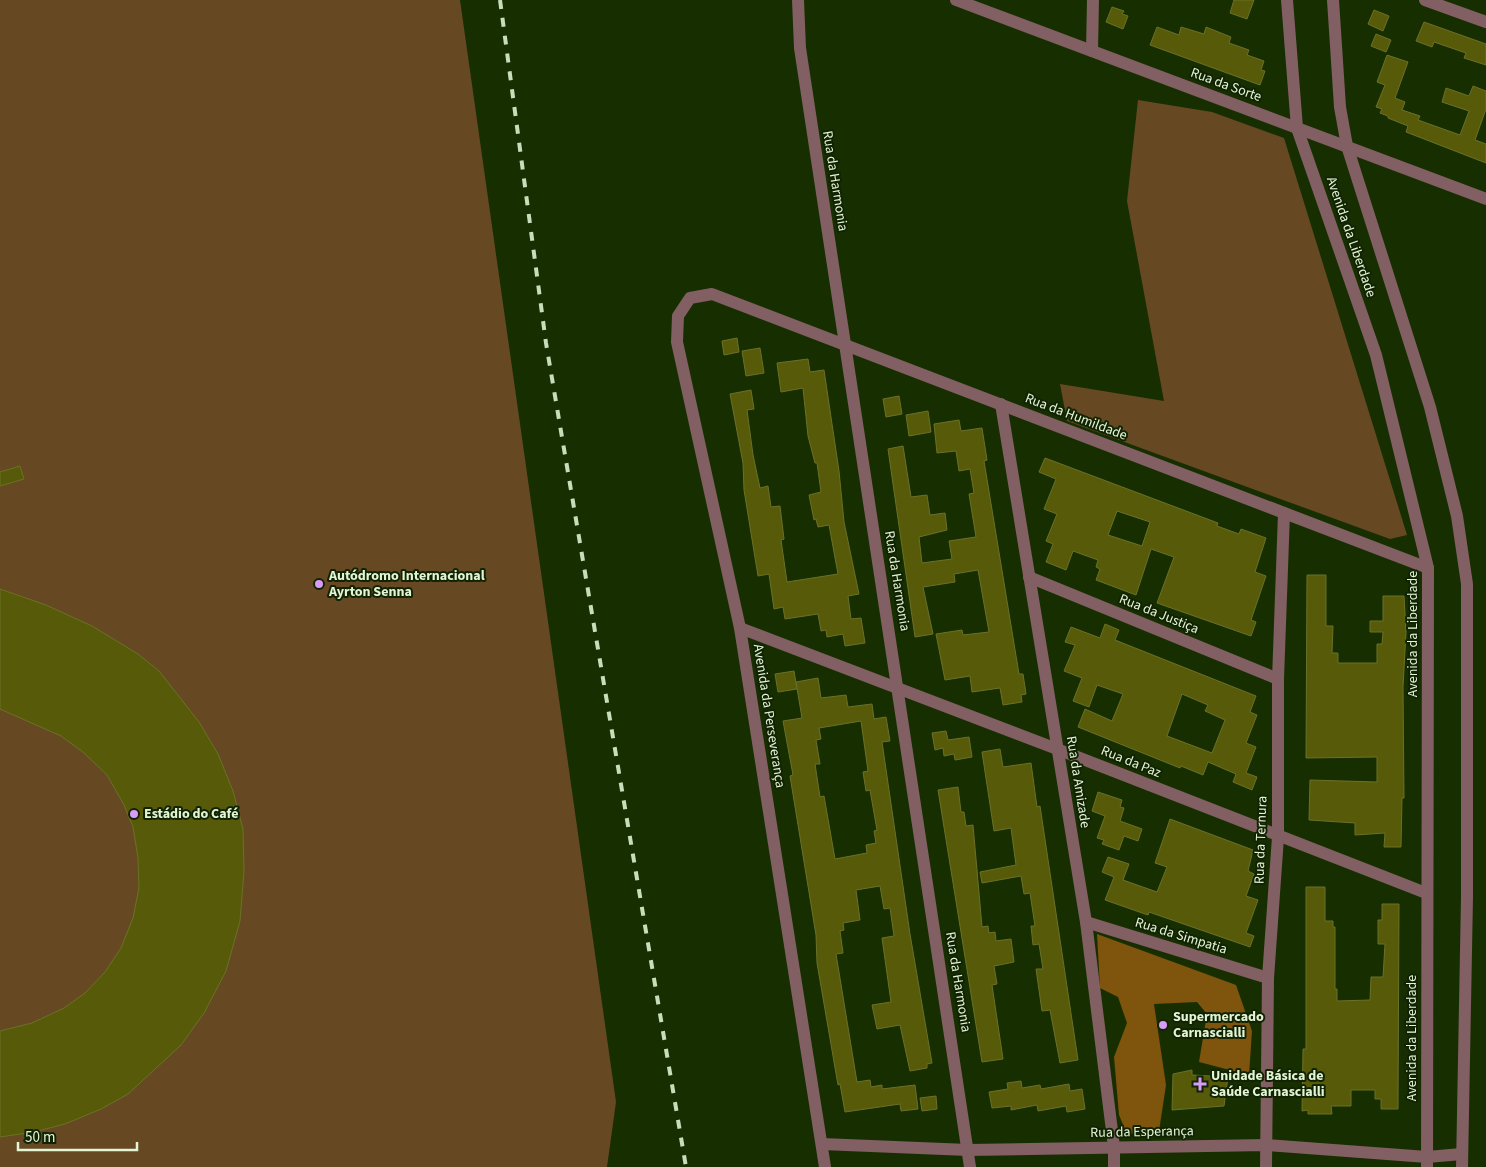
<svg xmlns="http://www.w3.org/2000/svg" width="1486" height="1167" font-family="'Source Sans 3',sans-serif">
<rect width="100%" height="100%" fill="#172f00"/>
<g fill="#664922">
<polygon points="0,0 460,0 616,1102 607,1167 0,1167"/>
<polygon points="1138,100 1212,112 1284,138 1407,535 1390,539 1067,421 1060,384 1164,401 1127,201"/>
</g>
<polygon fill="#7f540d" points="1097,934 1236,985 1252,1031 1249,1075 1199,1062 1207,1014 1197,1002 1154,1004 1166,1085 1159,1131 1127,1134 1119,1115 1114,1057 1127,1023 1118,997 1100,988"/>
<g fill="#575b09" stroke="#6b7127" fill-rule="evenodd">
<polygon points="1234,0 1254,0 1247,19 1230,13"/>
<polygon points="1112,7 1124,11 1122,14 1128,16 1123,29 1106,22"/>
<polygon points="1374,10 1389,16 1383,31 1368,24"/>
<polygon points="1424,22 1486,44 1486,65 1464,58 1466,53 1434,42 1432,47 1416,41"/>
<polygon points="1157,27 1179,35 1181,27 1204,34 1206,27 1231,37 1229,43 1249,50 1247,55 1264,61 1261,70 1265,71 1260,85 1150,45"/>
<polygon points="1376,34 1391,40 1386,52 1371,46"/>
<polygon points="1387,55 1408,62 1395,98 1405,102 1402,110 1420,116 1418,120 1460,135 1469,111 1442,102 1446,88 1469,96 1473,86 1486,91 1486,109 1475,140 1486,144 1486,163 1406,132 1408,126 1388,118 1388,116 1380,113 1382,109 1376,107 1385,85 1377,82"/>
<polygon points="737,338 739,352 724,355 722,341"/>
<polygon points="760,348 764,373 746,376 742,351"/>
<polygon points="808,359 810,372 824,370 839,471 844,522 859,594 848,596 851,619 861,618 865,643 845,646 843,634 827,637 826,630 821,631 818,614 785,619 783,607 774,609 769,574 758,576 744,490 743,463 730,394 751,390 754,409 747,410 753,455 760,488 768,486 771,507 780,506 784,539 781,540 787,582 838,574 829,525 818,527 816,519 814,520 809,495 821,492 817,463 815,463 808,436 803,388 781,392 777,363"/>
<polygon points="899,396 902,414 886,417 883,399"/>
<polygon points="928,411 931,432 909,436 906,415"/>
<polygon points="959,420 961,431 982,428 987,460 984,461 1019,674 1023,674 1026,694 1021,695 1022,702 1003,705 1000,688 972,692 970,676 945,680 936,634 962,630 963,635 989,632 978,570 954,574 955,582 923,587 933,634 915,637 888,449 903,446 911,497 927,495 930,515 945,513 947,530 919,537 922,563 952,559 949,541 976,537 969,494 974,493 970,469 959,471 956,451 937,453 934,424"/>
<path d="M1045 458 1218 523 1217 526 1239 534 1241 529 1266 538 1255 572 1266 576 1251 620 1256 622 1251 636 1157 603 1174 557 1151 549 1136 595 1096 580 1100 569 1096 567 1098 560 1073 551 1066 570 1046 562 1053 544 1046 541 1057 514 1044 509 1056 479 1039 472ZM1117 511 1150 522 1142 546 1108 535Z"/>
<polygon points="20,466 24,479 0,486 0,472"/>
<polygon points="1307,575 1326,575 1326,626 1333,626 1332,653 1338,653 1338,663 1377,663 1377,644 1382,644 1383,632 1370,632 1370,621 1383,621 1383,596 1404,596 1406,632 1403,687 1404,798 1402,798 1401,847 1384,847 1385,833 1355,835 1355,823 1309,820 1310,780 1377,782 1377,757 1306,758"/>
<polygon points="0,589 46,605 92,626 138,654 159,671 199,722 218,754 233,791 243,829 244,871 240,921 226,971 204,1013 181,1045 128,1094 101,1109 65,1124 34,1132 0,1137 0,1031 32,1023 64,1008 85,993 105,972 121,948 133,918 139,888 138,858 133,827 124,805 107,775 83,752 61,736 0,709"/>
<path d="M1105 624 1119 630 1115 640 1256 696 1250 712 1257 715 1246 743 1256 747 1246 773 1257 777 1252 790 1233 782 1236 774 1208 762 1203 775 1181 766 1180 768 1078 727 1085 709 1112 721 1123 694 1097 685 1089 707 1073 701 1082 678 1064 671 1075 645 1065 642 1071 627 1100 638ZM1182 694 1208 705 1205 711 1225 720 1212 753 1167 736Z"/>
<polygon points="794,671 797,689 778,692 775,674"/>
<path d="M818 678 821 698 846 695 848 707 872 704 874 719 886 717 890 741 882 742 910 934 932 1063 927 1064V1068L910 1071 900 1025 877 1029 872 1005 891 1002 882 938 894 936 890 908 884 909 880 886 856 890 860 920 843 923 844 930 840 931 843 953 836 954 857 1082 870 1080 871 1087 882 1085V1089L915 1085 918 1109 901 1111 900 1104 845 1112 840 1084 838 1085 817 963 816 935 790 776 793 775 783 721 802 718 796 682ZM861 721 868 771 863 772 866 791 870 790 874 813 877 830 874 831 876 843 866 845 867 853 835 859 824 796 820 797 815 764H820L816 740 821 739 819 728Z"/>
<polygon points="946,731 948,740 969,737 972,757 955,760 954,754 944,756 943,748 935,750 932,733"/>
<polygon points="1000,749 1003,767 1031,763 1037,807 1040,806 1078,1060 1060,1063 1050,1010 1042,1011 1036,969 1043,969 1039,944 1033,945 1031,926 1035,926 1030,893 1024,894 1021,876 982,883 980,872 1016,865 1011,828 994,831 982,752"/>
<polygon points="958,787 961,812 964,812 966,826 973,825 982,927 988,926 989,933 995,932 996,941 1011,939 1014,962 994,966 997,984 992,985 1003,1059 982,1062 938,790"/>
<polygon points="1098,792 1122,800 1120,807 1124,808 1120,821 1142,829 1138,841 1124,836 1119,850 1102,844 1104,840 1097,838 1105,816 1092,811"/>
<polygon points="1170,819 1253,850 1248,871 1254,874 1246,896 1258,900 1246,933 1254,936 1250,947 1149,912 1148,915 1105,900 1114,877 1102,872 1108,857 1129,864 1123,880 1157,892 1167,867 1155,863"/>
<polygon points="1306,887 1325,887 1325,921 1333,921 1333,927 1335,927 1335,989 1337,989 1337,1001 1370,1000 1371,977 1383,977 1385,944 1378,944 1378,920 1382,920 1382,904 1399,904 1398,1109 1381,1109 1381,1099 1375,1099 1375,1090 1351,1090 1351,1106 1331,1106 1332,1114 1308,1114 1308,1110 1302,1111 1303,1049 1306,1049"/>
<polygon points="1192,1070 1192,1075 1228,1077 1224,1106 1172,1110 1173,1074"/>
<polygon points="1021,1081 1022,1088 1040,1085 1041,1089 1069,1084 1070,1091 1082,1089 1085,1109 1067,1112 1066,1106 1038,1111 1037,1105 1011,1110 1011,1106 992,1108 989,1092 1008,1089 1007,1083"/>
<polygon points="936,1096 937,1109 922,1111 920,1098"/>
</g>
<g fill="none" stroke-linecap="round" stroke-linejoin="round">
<g stroke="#815f62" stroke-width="12">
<polyline points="798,0 800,48 970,1167"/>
<polyline points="956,0 1486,199"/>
<polyline points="1287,0 1297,128 1376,355 1428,568 1427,1167"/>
<polyline points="1333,0 1340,107 1347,146 1430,407 1457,516 1467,584 1467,897 1462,1167"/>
<polyline points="1425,0 1486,22"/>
<polyline points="1092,51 1093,0"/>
<polyline points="1001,404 1086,922 1114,1147 1114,1167"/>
<polyline points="1029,577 1278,679"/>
<polyline points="740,628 1057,749 1426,893"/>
<polyline points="1086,922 1268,978"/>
<polyline points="822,1144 968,1150 1266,1145 1427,1157 1462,1154"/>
<polyline points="825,1167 740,628 677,342 678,316 690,298 712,294 1428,568"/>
<polyline points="1266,1167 1268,978 1278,837 1278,679 1284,513"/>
</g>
<polyline stroke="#c9ddba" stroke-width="4" stroke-dasharray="9 9" stroke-linecap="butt" points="500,0 546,343 686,1167"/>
</g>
<g fill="#d79bf9" stroke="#122304" stroke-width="2">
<circle cx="319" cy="584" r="5"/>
<circle cx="134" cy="814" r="5"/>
<circle cx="1163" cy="1025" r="5"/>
<path d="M1197.5 1076.5h5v5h5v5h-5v5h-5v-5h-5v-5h5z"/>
</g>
<g text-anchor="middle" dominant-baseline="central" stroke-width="4" stroke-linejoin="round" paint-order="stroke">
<g font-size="14" fill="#e2f6d5" stroke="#122304">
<text transform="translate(1226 85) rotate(20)">Rua da Sorte</text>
<text transform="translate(835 181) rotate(81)">Rua da Harmonia</text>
<text transform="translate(1351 237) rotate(71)">Avenida da Liberdade</text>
<text transform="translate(1076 417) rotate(21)">Rua da Humildade</text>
<text transform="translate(897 581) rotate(81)">Rua da Harmonia</text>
<text transform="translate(1159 614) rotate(22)">Rua da Justiça</text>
<text transform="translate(1413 634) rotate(-90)">Avenida da Liberdade</text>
<text transform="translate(769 716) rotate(81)">Avenida da Perseverança</text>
<text transform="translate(1131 762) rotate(22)">Rua da Paz</text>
<text transform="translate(1078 782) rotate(81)">Rua da Amizade</text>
<text transform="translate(1261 840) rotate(-88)">Rua da Ternura</text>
<text transform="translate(1181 936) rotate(17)">Rua da Simpatia</text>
<text transform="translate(958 982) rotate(81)">Rua da Harmonia</text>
<text transform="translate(1412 1038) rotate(-90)">Avenida da Liberdade</text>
<text transform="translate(1142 1132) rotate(-1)">Rua da Esperança</text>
</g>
<g font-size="14" font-weight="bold" fill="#e2f6d5" stroke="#122304" text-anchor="start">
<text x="329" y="576">Autódromo Internacional<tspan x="329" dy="16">Ayrton Senna</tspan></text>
<text x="144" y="814">Estádio do Café</text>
<text x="1173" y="1017">Supermercado<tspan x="1173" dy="16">Carnascialli</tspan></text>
<text x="1211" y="1076">Unidade Básica de<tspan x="1211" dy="16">Saúde Carnascialli</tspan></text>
</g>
</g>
<path d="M18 1142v8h119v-8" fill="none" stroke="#e2f6d5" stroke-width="2.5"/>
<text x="25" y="1142" font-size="15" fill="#e2f6d5" stroke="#122304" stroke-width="4" paint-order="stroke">50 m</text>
</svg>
